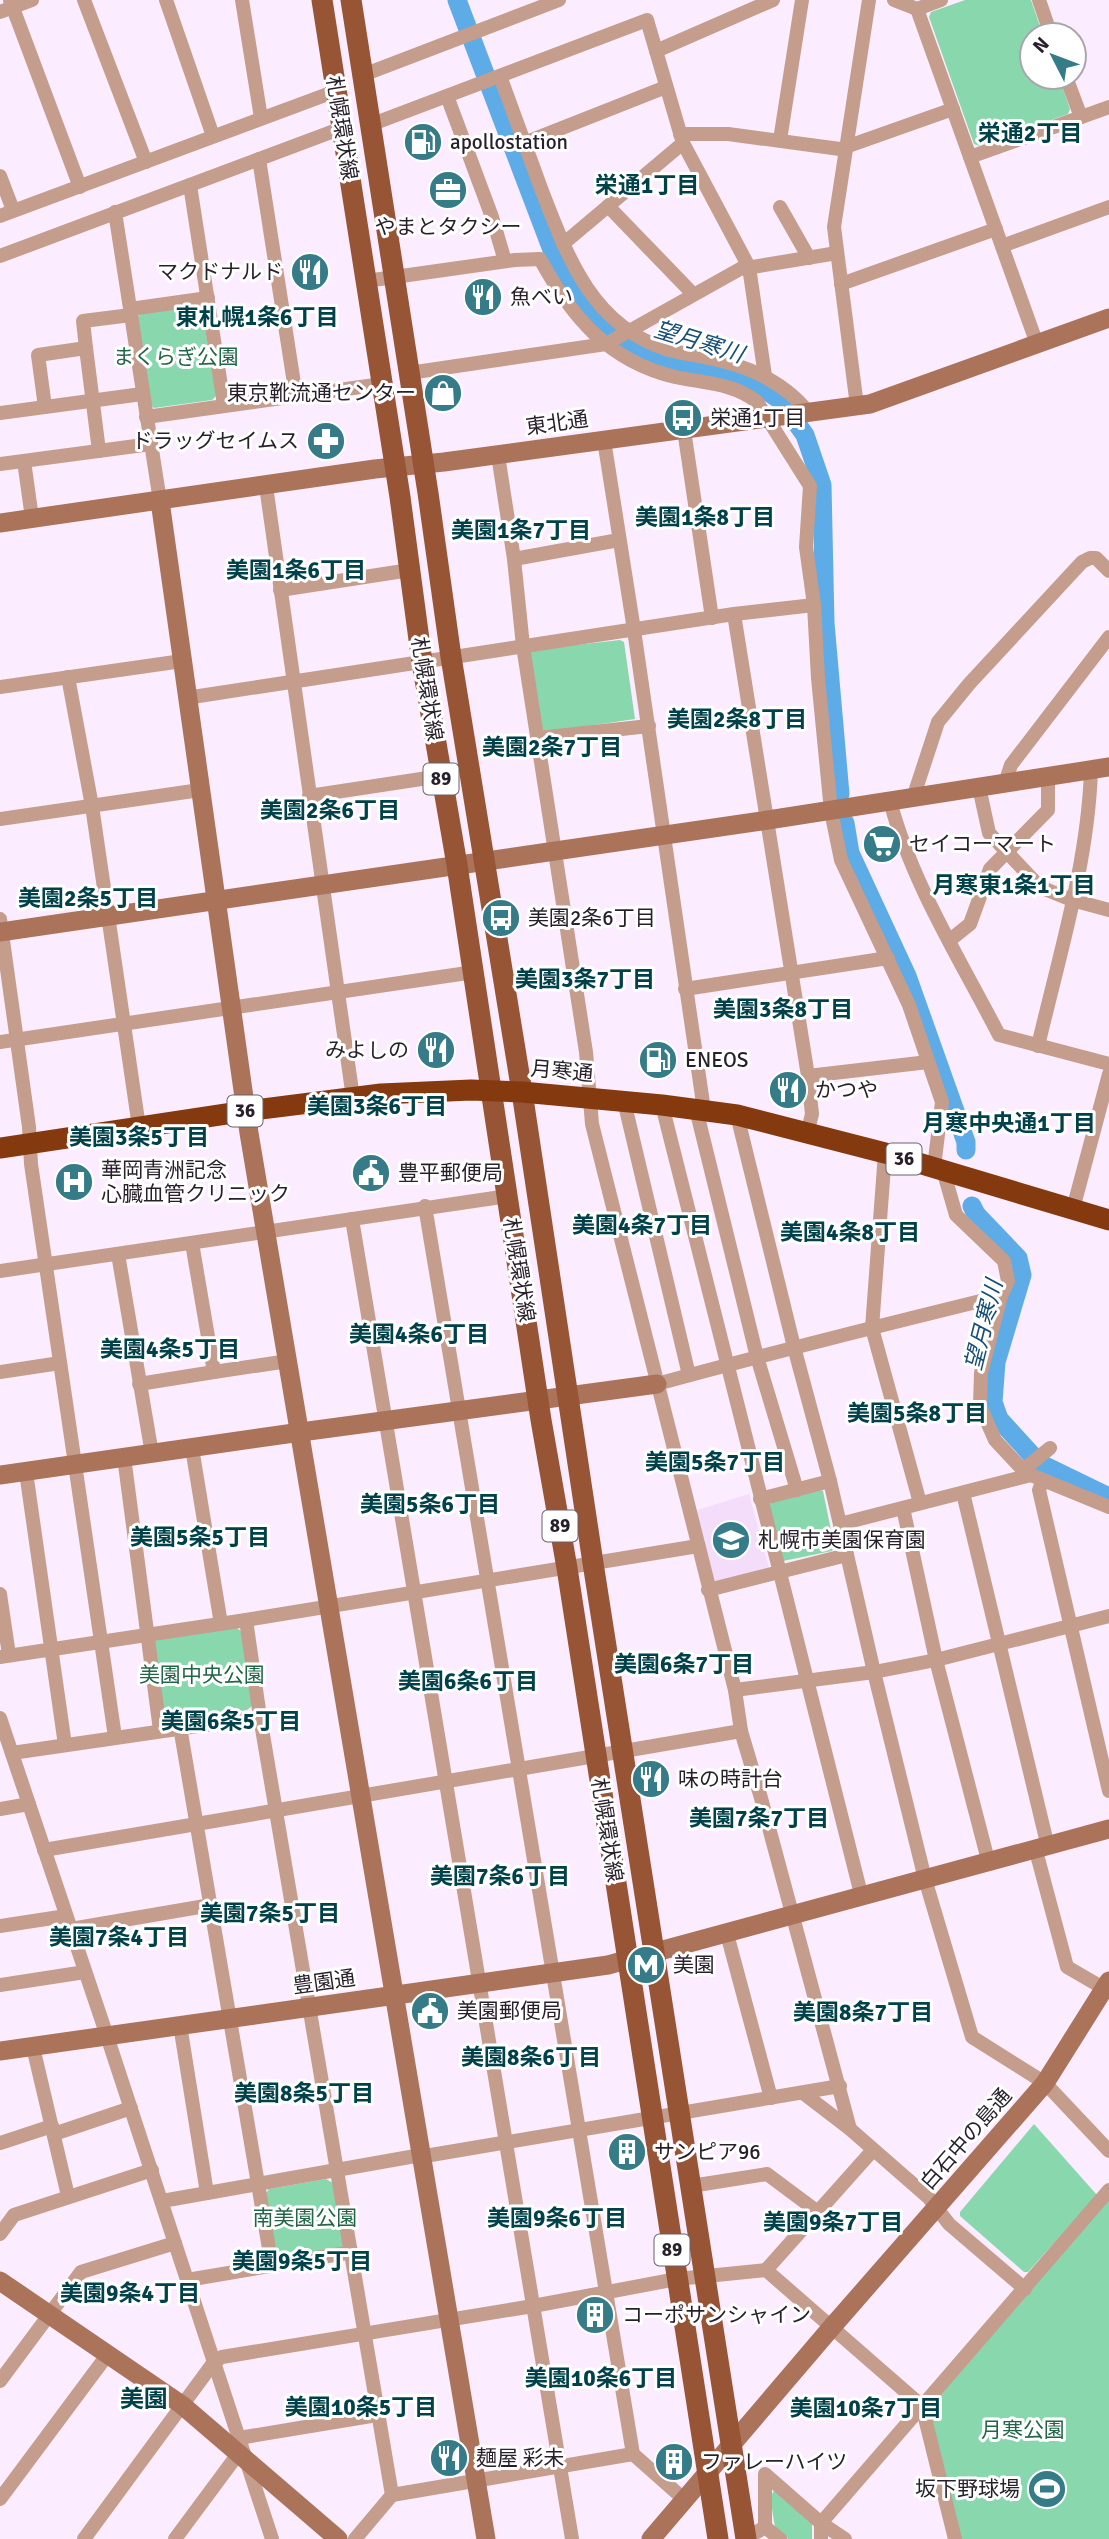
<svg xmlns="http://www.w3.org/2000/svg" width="1109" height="2539" font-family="Signika,'Noto Sans JP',sans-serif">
<rect width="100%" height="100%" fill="#fbedff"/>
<polygon fill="#f4ddfb" points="749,1494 769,1568 713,1583 691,1512"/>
<g fill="#89d8ad">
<polygon points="965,0 1031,0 1043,35 1032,35 1032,77 1059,77 1070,109 1068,114 979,146 974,144 929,17 931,12"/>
<polygon points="198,305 202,308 216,396 212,400 154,408 151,405 136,318 140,314"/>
<polygon points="620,640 624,642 635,719 542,733 528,653 531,650"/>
<polygon points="817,1489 823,1491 834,1545 832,1551 783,1561 767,1507 773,1501"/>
<polygon points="236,1627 243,1633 252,1706 247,1710 167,1724 162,1720 152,1645 156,1640"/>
<polygon points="1034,2124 1097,2195 1028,2272 1024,2272 960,2216 960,2212"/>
<polygon points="326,2179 333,2183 345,2243 341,2248 276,2258 266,2193 269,2189"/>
<polygon points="1109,2194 1109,2539 961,2539 929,2407"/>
<polygon points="774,2491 779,2491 812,2520 812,2539 788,2539 775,2527 770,2497"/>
</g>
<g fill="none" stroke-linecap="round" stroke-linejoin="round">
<g stroke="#5eace7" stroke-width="19">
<polyline points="457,0 557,263 578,299 590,314 624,342 649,356 675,364 721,371 761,387 780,400 805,435 822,485 825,623 840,794"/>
<polyline points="845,823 850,853 907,976 966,1142 966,1150"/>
<polyline points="972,1206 976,1214 1018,1258 1022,1275 996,1362 993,1402 999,1419 1039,1463 1109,1497"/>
</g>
<g stroke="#c49d8c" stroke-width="14">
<polyline points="10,0 80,187"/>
<polyline points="84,0 146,162"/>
<polyline points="166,0 213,136"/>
<polyline points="242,0 261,118"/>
<polyline points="894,0 917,9 941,0"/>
<polyline points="1039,0 1051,35"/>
<polyline points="917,9 1037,344"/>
<polyline points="0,12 32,0"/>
<polyline points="656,51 773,0"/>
<polyline points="363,75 559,0"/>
<path d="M500 76C514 114 528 153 542 191 568 258 592 325 666 349 682 354 698 355 713 359 751 367 785 383 809 413"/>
<polyline points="1066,77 1081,117"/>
<polyline points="447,96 492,217 505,261"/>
<polyline points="370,125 647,20 683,143 749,267 765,376"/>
<polyline points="680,134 728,134 840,149 953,109"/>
<polyline points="780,140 802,0"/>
<polyline points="524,143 666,87"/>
<polyline points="970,157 1109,107"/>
<polyline points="259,159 296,396"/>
<polyline points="0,176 13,210"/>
<polyline points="190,185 224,405"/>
<polyline points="608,206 693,294"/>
<polyline points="780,207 809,258"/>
<polyline points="115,212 160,501"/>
<polyline points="0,216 336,91"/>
<polyline points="563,244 683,143"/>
<polyline points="1002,246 1109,207"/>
<polyline points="0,256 342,128"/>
<path d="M366 281 515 260 540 259C571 316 608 361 675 377 703 383 734 383 757 402L810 486 806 547 814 605 818 678 831 811 841 860 909 1005 942 1102 934 1167"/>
<polyline points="841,284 996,229"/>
<polyline points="130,309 208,298"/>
<polyline points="86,348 99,451"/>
<polyline points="409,373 606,344 740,269 837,253"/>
<polyline points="857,406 834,227 869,0"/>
<polyline points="45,407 38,355 86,348 83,321 131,315"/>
<polyline points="0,413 142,394"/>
<polyline points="146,417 382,384"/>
<polyline points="684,430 712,618"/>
<polyline points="604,440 634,630 704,1110"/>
<polyline points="498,455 514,559 523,646 586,1052 592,1124 735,1690 741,1731 761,1798 850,2129"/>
<polyline points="24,461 32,518"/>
<polyline points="0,464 151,444"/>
<polyline points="266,486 353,1098"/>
<polyline points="514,559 619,540"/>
<polyline points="280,590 410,570"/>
<polyline points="734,614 808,1076 812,1114 807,1134"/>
<polyline points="68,677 92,806 139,1127"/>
<polyline points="0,687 182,661"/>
<polyline points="186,698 734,614 814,605"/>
<polyline points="538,738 649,726"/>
<polyline points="1005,783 1011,765 1109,637"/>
<polyline points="979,787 989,833 1040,887 1072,900 1109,910"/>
<polyline points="309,796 441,776"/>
<polyline points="913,798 938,722 969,684 1082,562 1090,558 1096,558 1109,571"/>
<path d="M890 801C912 884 960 959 999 1035L1109 1064"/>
<polyline points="0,819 200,790"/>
<polyline points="0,919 29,1127 31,1164 115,1737"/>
<polyline points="950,940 970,924 990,869 1048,810 1048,776"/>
<polyline points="685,989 888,958"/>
<polyline points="0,1042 474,972"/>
<path d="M1038 1046C1059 956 1088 863 1091 770"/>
<polyline points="808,1076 928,1062"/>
<polyline points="624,1101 689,1375"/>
<polyline points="662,1105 862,1898"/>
<polyline points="696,1109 757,1357 797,1490"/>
<polyline points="737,1115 794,1347 830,1481 874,1672 925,1879 972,2037 1045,2083 1109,2151"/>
<polyline points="885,1153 872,1328 920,1503"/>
<polyline points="943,1170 956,1215 1004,1261 1008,1281 1001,1296 981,1373 980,1406 995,1440 1023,1470 1031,1475 1109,1507"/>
<polyline points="425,1206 633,2454 686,2501"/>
<polyline points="1073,1209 1109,1074"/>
<polyline points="352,1219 572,2539"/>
<polyline points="192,1243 214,1372 288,1361"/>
<polyline points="118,1254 152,1454"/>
<polyline points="0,1271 508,1196"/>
<polyline points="0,1372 60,1363"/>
<polyline points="139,1384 214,1372"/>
<path d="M657 1384C771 1353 886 1324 1001 1296"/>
<polyline points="192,1448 221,1624"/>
<polyline points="124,1457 160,1730"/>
<polyline points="1023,1470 1050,1448"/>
<polyline points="26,1472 65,1745"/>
<polyline points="1043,1480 1039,1490 1109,1791"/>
<polyline points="963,1493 1048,1847"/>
<polyline points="760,1499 830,1481"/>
<polyline points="903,1508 936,1660 989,1864"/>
<polyline points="840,1524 1031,1475"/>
<polyline points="708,1590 847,1555"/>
<polyline points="0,1594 9,1655"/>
<polyline points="246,1620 698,1546"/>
<polyline points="0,1657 246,1620 260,1717 392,2495 355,2539"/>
<polyline points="735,1690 874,1672 936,1660 1109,1616"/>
<polyline points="0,1718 107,2036 272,2539"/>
<polyline points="180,1727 272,2266"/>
<polyline points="12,1753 260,1717"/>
<polyline points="0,1809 29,1804"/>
<polyline points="44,1850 741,1731"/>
<polyline points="1036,1851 1067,1967 1105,1989"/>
<polyline points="0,1926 66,1916"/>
<polyline points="71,1929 211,1905"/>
<polyline points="727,1934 771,2098"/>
<polyline points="0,1985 85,1972"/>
<polyline points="180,2025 207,2193"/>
<polyline points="33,2047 68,2196"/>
<polyline points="803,2093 850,2129 929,2198 949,2224 1025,2289"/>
<polyline points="54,2134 131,2108"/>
<polyline points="0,2143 52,2126"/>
<polyline points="691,2186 767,2174 818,2212"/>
<polyline points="162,2201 421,2155 431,2155 840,2086"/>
<polyline points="0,2234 14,2215 152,2170"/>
<polyline points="766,2270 873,2150"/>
<polyline points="187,2280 352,2252"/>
<polyline points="0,2381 81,2272 175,2243"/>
<polyline points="239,2438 377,2415"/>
<polyline points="392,2495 633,2454"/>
<polyline points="0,2499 108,2354"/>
<polyline points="765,2527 765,2474 821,2523 845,2539"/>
<polyline points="746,2534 757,2532 765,2527 780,2539"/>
<polyline points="84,2539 214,2362 222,2357 533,2306 677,2279 766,2270 922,2406 955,2539"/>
<polyline points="175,2539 238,2454"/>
<polyline points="821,2539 821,2523 1109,2190"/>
</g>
<g stroke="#aa735a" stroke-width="19">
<polyline points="160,501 249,1133 486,2539"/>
<polyline points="0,523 375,469 444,462 870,404 1109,318"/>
<polyline points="0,932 768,820 1109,767"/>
<polyline points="0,1475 301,1432 657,1384"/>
<polyline points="0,2051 608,1965 1109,1829"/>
<polyline points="0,2281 182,2405 338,2539"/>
<polyline points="651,2539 831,2328 1045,2083 1109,1981"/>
</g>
<g stroke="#975535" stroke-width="21">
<polyline points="322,0 400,497 422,662 457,865 541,1420 567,1568 718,2539"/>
<polyline points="351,0 428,493 451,657 522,1092 593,1563 746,2539"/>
</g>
<polyline stroke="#85390e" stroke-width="21" points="0,1148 246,1111 381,1094 471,1090 522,1092 662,1105 737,1115 885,1153 1109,1220"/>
</g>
<defs>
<g id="fuel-disc" transform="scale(2.0125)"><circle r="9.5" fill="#367c88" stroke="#fff"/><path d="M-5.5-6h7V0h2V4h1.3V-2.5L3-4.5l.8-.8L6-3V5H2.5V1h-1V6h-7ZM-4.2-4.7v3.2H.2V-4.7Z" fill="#fff"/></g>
<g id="office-disc" transform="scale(2.0125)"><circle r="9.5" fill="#367c88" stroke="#fff"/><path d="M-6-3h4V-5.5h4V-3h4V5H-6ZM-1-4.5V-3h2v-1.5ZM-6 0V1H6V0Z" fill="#fff"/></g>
<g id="restaurant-disc" transform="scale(2.0125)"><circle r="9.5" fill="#367c88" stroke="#fff"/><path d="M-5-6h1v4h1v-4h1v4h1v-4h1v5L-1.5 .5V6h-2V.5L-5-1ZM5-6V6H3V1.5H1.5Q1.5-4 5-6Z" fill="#fff"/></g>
<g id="shop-disc" transform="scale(2.0125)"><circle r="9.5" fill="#367c88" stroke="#fff"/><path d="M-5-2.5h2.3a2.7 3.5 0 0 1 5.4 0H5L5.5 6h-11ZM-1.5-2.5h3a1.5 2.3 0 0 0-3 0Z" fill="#fff"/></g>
<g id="bus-disc" transform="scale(2.0125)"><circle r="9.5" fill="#367c88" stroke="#fff"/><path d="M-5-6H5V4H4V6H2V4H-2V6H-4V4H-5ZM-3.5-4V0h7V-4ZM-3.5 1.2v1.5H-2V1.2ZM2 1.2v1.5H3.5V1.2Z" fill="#fff"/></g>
<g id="pharmacy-disc" transform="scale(2.0125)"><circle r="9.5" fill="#367c88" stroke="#fff"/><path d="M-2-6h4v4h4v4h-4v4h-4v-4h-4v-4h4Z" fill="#fff"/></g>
<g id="supermarket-disc" transform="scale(2.0125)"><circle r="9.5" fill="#367c88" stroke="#fff"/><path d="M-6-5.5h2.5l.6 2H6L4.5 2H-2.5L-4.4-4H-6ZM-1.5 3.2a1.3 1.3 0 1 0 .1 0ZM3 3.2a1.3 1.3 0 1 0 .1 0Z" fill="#fff"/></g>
<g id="civic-disc" transform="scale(2.0125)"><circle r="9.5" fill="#367c88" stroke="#fff"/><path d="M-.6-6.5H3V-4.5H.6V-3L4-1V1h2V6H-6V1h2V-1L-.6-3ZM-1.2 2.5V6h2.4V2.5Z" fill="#fff"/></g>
<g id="hospital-disc" transform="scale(2.0125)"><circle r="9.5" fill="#367c88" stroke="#fff"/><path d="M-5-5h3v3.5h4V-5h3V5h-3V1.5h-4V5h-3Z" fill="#fff"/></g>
<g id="school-disc" transform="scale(2.0125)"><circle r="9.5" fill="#367c88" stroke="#fff"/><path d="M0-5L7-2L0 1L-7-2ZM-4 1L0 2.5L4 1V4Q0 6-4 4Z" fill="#fff"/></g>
<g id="metro-disc" transform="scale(2.0125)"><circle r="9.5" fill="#367c88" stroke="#fff"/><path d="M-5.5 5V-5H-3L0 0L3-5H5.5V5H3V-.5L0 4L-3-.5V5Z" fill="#fff"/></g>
<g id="building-disc" transform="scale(2.0125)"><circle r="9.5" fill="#367c88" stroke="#fff"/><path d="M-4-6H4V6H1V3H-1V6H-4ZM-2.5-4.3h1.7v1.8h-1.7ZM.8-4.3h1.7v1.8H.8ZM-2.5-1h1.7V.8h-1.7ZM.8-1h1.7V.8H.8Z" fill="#fff"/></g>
<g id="stadium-disc" transform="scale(2.0125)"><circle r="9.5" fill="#367c88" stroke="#fff"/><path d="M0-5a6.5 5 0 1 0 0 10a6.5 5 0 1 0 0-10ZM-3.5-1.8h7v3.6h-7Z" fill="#fff"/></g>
</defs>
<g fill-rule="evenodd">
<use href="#fuel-disc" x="423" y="142"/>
<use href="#office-disc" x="448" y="190"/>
<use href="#restaurant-disc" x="310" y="272"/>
<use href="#restaurant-disc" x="483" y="297"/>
<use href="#shop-disc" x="443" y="393"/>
<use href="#bus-disc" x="683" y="418"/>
<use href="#pharmacy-disc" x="326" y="441"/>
<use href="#supermarket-disc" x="882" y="844"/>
<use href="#bus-disc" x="501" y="918"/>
<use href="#restaurant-disc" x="436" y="1050"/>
<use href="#fuel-disc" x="658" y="1060"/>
<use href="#restaurant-disc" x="788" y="1090"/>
<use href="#civic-disc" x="371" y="1173"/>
<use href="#hospital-disc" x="74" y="1182"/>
<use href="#school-disc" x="731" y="1540"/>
<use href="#restaurant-disc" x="651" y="1779"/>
<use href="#metro-disc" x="646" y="1965"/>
<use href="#civic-disc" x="430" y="2011"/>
<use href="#building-disc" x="627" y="2152"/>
<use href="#building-disc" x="595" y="2315"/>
<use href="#restaurant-disc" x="449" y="2458"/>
<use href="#building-disc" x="674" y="2462"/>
<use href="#stadium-disc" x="1047" y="2489"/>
</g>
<g text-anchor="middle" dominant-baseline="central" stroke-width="6" stroke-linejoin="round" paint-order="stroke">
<g fill="#fff" stroke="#68626a" stroke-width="2">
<rect x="423.5" y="763.5" width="35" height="31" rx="5"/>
<rect x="227.5" y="1095.5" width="35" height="31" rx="5"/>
<rect x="886.5" y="1143.5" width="35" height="31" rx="5"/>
<rect x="542.5" y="1510.5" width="35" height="31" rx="5"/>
<rect x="654.5" y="2234.5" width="35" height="31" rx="5"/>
</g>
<g font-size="19" font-weight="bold" fill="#271f2a">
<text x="441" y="779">89</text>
<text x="245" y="1111">36</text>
<text x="904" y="1159">36</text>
<text x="560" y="1526">89</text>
<text x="672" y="2250">89</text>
</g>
<g font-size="21" fill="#271f2a" stroke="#fff">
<text transform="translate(342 128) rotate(81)">札幌環状線</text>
<text transform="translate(557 423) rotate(-8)">東北通</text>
<text transform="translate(427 689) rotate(81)">札幌環状線</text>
<text transform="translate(562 1071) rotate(5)">月寒通</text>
<text transform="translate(519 1270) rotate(81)">札幌環状線</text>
<text transform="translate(607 1830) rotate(81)">札幌環状線</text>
<text transform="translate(324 1982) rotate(-8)">豊園通</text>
<text transform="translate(966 2139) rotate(-49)">白石中の島通</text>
</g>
<g font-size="21" fill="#271f2a" stroke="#fff" text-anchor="start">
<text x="450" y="142">apollostation</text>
<text x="448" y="227" text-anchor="middle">やまとタクシー</text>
<text x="283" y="272" text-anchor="end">マクドナルド</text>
<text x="510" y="297">魚べい</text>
<text x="416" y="393" text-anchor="end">東京靴流通センター</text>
<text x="710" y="418">栄通1丁目</text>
<text x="299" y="441" text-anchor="end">ドラッグセイムス</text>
<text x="909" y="844">セイコーマート</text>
<text x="528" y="918">美園2条6丁目</text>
<text x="409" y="1050" text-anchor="end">みよしの</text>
<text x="685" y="1060">ENEOS</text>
<text x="815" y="1090">かつや</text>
<text x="101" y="1170">華岡青洲記念<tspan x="101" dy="24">心臓血管クリニック</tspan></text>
<text x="398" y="1173">豊平郵便局</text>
<text x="758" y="1540">札幌市美園保育園</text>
<text x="678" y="1779">味の時計台</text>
<text x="673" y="1965">美園</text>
<text x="457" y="2011">美園郵便局</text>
<text x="654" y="2152">サンピア96</text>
<text x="622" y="2315">コーポサンシャイン</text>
<text x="476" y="2458">麺屋 彩未</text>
<text x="701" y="2462">ファレーハイツ</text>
<text x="1020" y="2489" text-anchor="end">坂下野球場</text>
</g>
<g font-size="21" fill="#216646" stroke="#fff">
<text x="176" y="357">まくらぎ公園</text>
<text x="202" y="1675">美園中央公園</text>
<text x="305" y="2218">南美園公園</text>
<text x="1023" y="2430">月寒公園</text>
</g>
<g font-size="23" font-weight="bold" fill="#00414a" stroke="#fff">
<text x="1030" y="133">栄通2丁目</text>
<text x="647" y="185">栄通1丁目</text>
<text x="257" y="317">東札幌1条6丁目</text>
<text x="705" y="517">美園1条8丁目</text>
<text x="521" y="530">美園1条7丁目</text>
<text x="296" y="570">美園1条6丁目</text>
<text x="737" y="719">美園2条8丁目</text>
<text x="552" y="747">美園2条7丁目</text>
<text x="330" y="810">美園2条6丁目</text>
<text x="1014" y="885">月寒東1条1丁目</text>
<text x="88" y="898">美園2条5丁目</text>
<text x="585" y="979">美園3条7丁目</text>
<text x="783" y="1009">美園3条8丁目</text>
<text x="377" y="1106">美園3条6丁目</text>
<text x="1009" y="1123">月寒中央通1丁目</text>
<text x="139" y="1137">美園3条5丁目</text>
<text x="642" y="1225">美園4条7丁目</text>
<text x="850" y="1232">美園4条8丁目</text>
<text x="419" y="1334">美園4条6丁目</text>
<text x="170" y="1349">美園4条5丁目</text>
<text x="917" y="1413">美園5条8丁目</text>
<text x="715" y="1462">美園5条7丁目</text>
<text x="430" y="1504">美園5条6丁目</text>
<text x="200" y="1537">美園5条5丁目</text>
<text x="684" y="1664">美園6条7丁目</text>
<text x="468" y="1681">美園6条6丁目</text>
<text x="231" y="1721">美園6条5丁目</text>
<text x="759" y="1818">美園7条7丁目</text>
<text x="500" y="1876">美園7条6丁目</text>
<text x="270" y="1913">美園7条5丁目</text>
<text x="119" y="1937">美園7条4丁目</text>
<text x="863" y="2012">美園8条7丁目</text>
<text x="531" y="2057">美園8条6丁目</text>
<text x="304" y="2093">美園8条5丁目</text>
<text x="557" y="2218">美園9条6丁目</text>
<text x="833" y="2222">美園9条7丁目</text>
<text x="302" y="2261">美園9条5丁目</text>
<text x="130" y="2293">美園9条4丁目</text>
<text x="601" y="2378">美園10条6丁目</text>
<text x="361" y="2407">美園10条5丁目</text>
<text x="866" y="2408">美園10条7丁目</text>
</g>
<g font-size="23" font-style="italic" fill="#154e76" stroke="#fff">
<text transform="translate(699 342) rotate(17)">望月寒川</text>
<text transform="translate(984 1325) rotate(-76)">望月寒川</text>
</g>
<g font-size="24" font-weight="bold" fill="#00414a" stroke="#fff">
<text x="144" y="2399">美園</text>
</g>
</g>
<g transform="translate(1053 56) rotate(312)"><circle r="33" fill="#ffffff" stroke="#a9a5aa" stroke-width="2"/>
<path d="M0-5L12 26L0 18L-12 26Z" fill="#367c88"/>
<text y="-10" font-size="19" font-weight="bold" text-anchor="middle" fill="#271f2a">N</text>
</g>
</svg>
